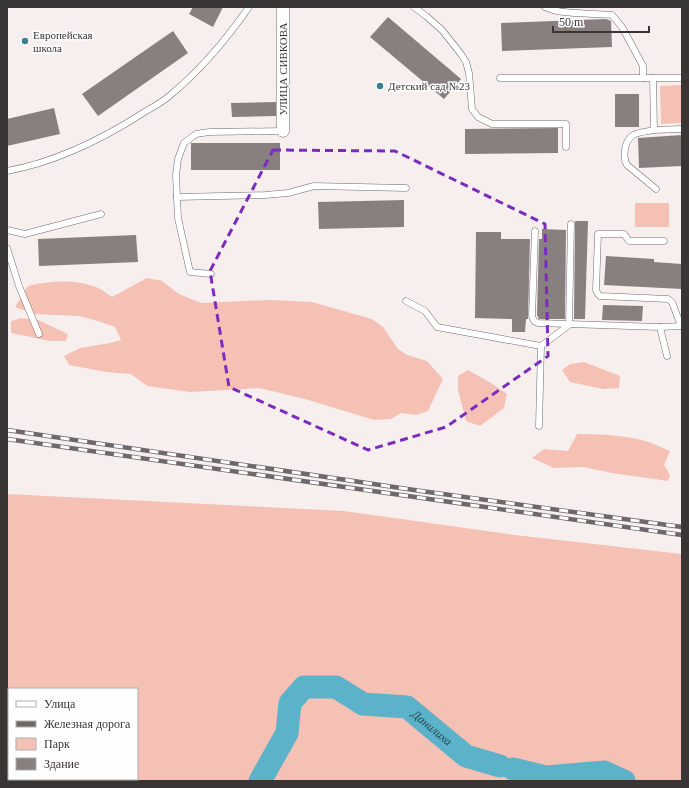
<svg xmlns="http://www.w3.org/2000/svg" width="689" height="788" font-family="Georgia,serif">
<rect width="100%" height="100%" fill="#f7efed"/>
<g fill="#f6c1b5" fill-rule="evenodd">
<polygon points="682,85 682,123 661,124 660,86"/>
<rect x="635" y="203" width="34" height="24"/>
<path d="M147 278 162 281 179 294 201 303 270 300 312 302 372 319 383 327 398 349 407 355 427 361 443 379 428 411 416 415 401 413 391 419 374 420 305 399 259 388 190 392 147 386 131 374 106 372 69 365 64 356 80 348 110 343 121 340 115 327 98 321 79 316 34 314 15 307 28 286C49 281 75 279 96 287 102 289 107 294 112 297Z"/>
<polygon points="21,318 38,320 68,334 66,341 50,341 11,333 11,321"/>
<polygon points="584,362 620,376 619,388 603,389 570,382 562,370 570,364"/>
<polygon points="468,370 491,383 507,394 504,408 480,426 466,421 458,390 458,376"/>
<path d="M577 434C600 434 626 435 649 442 656 445 663 448 670 451L664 465 670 475 668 481 612 473 583 467 554 468 532 458 544 449 568 451Z"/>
<path d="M7 494 344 511 515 535 682 554V781H7ZM9 689H137V779H9Z"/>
</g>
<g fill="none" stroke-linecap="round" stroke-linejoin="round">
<g stroke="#5bb2c9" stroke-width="23">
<polyline points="513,769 546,777 604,772 624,781"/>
<path id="s1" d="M260 781 287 733 290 703 304 687H336L363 704 407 707 466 756 500 766"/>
</g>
</g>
<g fill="#87807f">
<polygon points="193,7 223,7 213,27 189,14"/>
<polygon points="388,17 461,79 444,99 370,37"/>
<polygon points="606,19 611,21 612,47 502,51 501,23"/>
<polygon points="173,31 188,53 98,116 82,94"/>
<rect x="615" y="94" width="24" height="33"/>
<polygon points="276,102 276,116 232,117 231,103"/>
<polygon points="54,108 60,134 7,146 7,119"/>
<polygon points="558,128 558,153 465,154 465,129"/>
<polygon points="682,135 682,166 639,168 638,138"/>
<rect x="191" y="143" width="89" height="27"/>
<polygon points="404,200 404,227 319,229 318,202"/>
<polygon points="575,221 588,221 585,319 574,319"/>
<polygon points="542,229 566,230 565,319 539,319 537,315 539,239 542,239"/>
<polygon points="476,232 501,232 501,239 530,239 528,319 526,319 525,332 512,332 512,319 475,318"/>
<polygon points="136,235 138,262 39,266 38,239"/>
<polygon points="606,256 654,259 654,262 682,264 682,289 604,285"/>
<polygon points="603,305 643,306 642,321 602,320"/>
</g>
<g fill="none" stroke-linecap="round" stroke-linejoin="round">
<g stroke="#706a68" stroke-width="7">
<g id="lane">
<polyline points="414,7 426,16 442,30 461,54 466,62 469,73 472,109 478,117 492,124 566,124 566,147"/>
<path d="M545 7C561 15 594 13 612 15L622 27 643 66V78"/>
<polyline points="500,78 682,78"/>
<polyline points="653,78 654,130 682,129"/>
<path d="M654 130C639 133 628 132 625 149 624 155 624 160 627 165L656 189"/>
<polyline points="283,131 209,132 196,134 184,143 178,159 176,175 177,197 265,195 288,193 314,186 406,188"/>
<path d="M7 171C56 162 101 140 143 113 151 108 161 103 168 97 200 71 226 40 249 7"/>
<polyline points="177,197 178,218 190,272 211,274"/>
<polyline points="7,230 25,234 101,214"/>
<polyline points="535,231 532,316 534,321 538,323 660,327"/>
<polyline points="664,241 629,241 624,234 598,234 596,290 598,294 600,296 668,299 672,302 681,326"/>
<polyline points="7,248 19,286 39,334"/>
<polyline points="406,301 425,311 437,327 541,346 569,325 571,224"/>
<polyline points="667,356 660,327 682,326"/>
<polyline points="539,426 541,346"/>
</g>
</g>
<g stroke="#706a68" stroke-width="13">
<polyline id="street" points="283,7 283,131"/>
</g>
<use href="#lane" stroke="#fff" stroke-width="6"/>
<use href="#street" stroke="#fff" stroke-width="12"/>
<g stroke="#6e6968" stroke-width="4.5">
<g id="rail">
<polyline points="7,430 421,491 682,527"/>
<polyline points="7,439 682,535"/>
</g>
</g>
<use href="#rail" stroke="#fefefe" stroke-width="3" stroke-dasharray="9" stroke-linecap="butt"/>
</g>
<path fill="none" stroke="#7b2cbf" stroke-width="3" stroke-dasharray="8 5" stroke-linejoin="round" d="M273 150 395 151 545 224 548 356 446 427 368 450 229 387 210 271Z"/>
<g fill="#3e8091" stroke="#fefefe" stroke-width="1.5">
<circle cx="25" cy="41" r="4"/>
<circle cx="380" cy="86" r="4"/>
</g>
<g text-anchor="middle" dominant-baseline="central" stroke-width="3" stroke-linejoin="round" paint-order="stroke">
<g font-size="11" fill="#383534" stroke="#fefefe" text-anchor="start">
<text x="33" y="35">Европейская<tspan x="33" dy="13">школа</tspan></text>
<text x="388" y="86">Детский сад №23</text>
</g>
<g font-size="11" fill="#383534" stroke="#fefefe">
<text transform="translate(283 69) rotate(-90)">УЛИЦА СИВКОВА</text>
</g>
<g font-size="12" font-style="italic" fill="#224954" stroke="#fefefe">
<text stroke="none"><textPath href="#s1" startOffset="247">Данилиха</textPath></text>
</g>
</g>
<rect width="689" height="788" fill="none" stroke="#383534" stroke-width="16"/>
<rect x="8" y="688" width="130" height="92" fill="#fefefe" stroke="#afaead"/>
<rect x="16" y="701" width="20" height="6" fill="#ffffff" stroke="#afaead"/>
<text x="44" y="708" font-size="12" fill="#383534">Улица</text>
<rect x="16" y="721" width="20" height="6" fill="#6e6968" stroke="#afaead"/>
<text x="44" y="728" font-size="12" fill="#383534">Железная дорога</text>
<rect x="16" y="738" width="20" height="12" fill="#f6c1b5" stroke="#afaead"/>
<text x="44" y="748" font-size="12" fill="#383534">Парк</text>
<rect x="16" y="758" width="20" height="12" fill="#87807f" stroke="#afaead"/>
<text x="44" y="768" font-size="12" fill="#383534">Здание</text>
<path d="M553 26v6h96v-6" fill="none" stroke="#383534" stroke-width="2"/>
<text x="559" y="26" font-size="12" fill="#383534" stroke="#fefefe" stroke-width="3" paint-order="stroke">50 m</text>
</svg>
